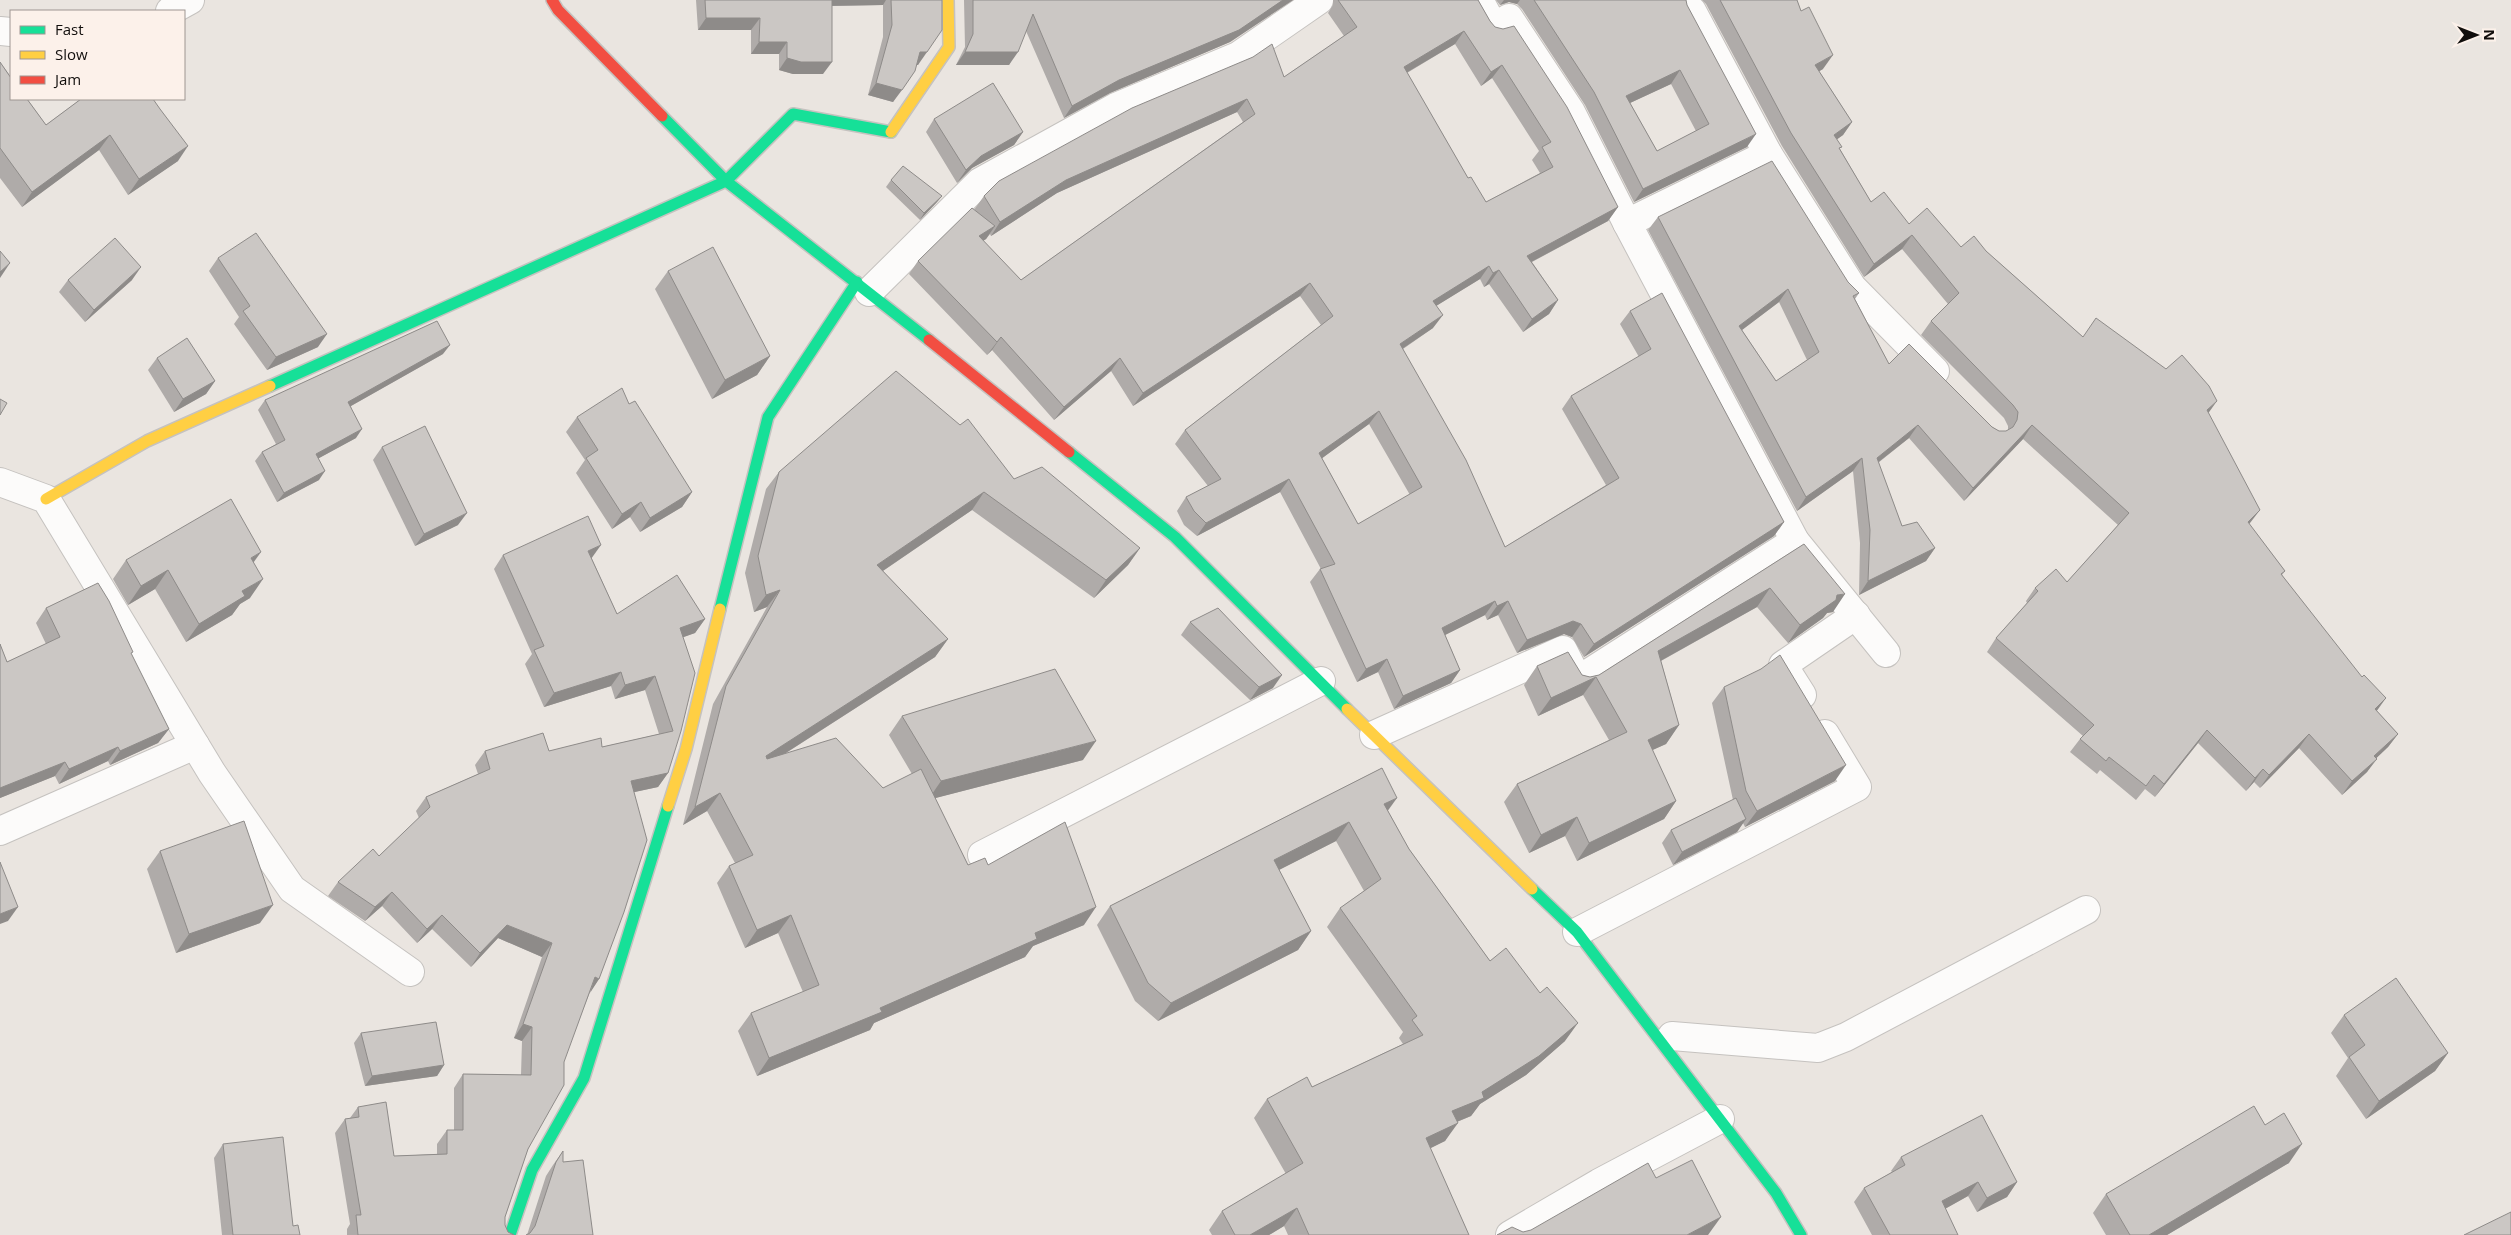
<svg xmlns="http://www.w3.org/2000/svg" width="2511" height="1235" font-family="'Open Sans',sans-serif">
<rect width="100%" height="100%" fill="#eae5e0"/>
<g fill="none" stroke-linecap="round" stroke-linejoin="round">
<g stroke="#c5c2bf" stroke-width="30">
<g id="street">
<polyline points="1479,0 1494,27 1509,18 1571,112 1627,223 1795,541 1886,653"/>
<polyline points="170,11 190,0"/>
<polyline points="1692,11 1768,154 1852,287 1935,371"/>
<polyline points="0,31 11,32"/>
<polyline points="1627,223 1768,154"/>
<polyline points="869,292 980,182 1116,107 1238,56 1319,0"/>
<polyline points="0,482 46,499 212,773 292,889 410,972"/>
<polyline points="1802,695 1783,665 1856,615"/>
<polyline points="1374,735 1563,650 1578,680 1795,541"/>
<polyline points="0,831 195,745"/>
<polyline points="982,855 1321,681"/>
<polyline points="1577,932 1857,787 1825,734"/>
<polyline points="1672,1036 1818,1048 1846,1037 2086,910"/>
<polyline points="1510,1235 1599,1183 1720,1119"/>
</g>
</g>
<g stroke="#c5c2bf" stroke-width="14">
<g id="fast">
<polyline points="662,116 726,181 929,340"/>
<polyline points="270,386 726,181 793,114 891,132"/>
<polyline points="1069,452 1175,537 1347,709"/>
<polyline points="720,609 768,417 857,282"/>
<polyline points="1532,889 1577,932 1776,1193 1801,1235"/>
<polyline points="510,1235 532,1170 584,1078 668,806"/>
</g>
</g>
<g stroke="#c5c2bf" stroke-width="14">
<g id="slow">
<polyline points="891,132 949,47 948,0"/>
<polyline points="46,499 147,441 270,386"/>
<polyline points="1347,709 1532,889"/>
<polyline points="668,806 686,749 720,609"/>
</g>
</g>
<g stroke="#c5c2bf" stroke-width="14">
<g id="jam">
<polyline points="552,0 558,10 662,116"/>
<polyline points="929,340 1069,452"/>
</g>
</g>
<use href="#street" stroke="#fcfbfa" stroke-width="28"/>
<use href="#fast" stroke="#16e098" stroke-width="11"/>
<use href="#slow" stroke="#ffcf43" stroke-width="11"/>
<use href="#jam" stroke="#f24e42" stroke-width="11"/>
</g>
<g fill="#afaba9" fill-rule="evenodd">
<polygon points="696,0 942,0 918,65 916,65 893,102 868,95 883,37 883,5 832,6 823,74 793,74 779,70 779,54 751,54 751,30 698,30"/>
<polygon points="964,0 1293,0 1230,42 1110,93 1064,118 1026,31 1009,65 956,65 965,47"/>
<path d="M1333 0H1478L1490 21 1618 207 1608 221 1532 262 1558 300 1549 314 1523 332 1489 284 1484 287 1480 279 1436 306 1433 328 1403 349 1505 547 1606 485 1562 409 1571 396 1639 357 1620 324 1630 311 1784 522 1774 536 1584 657 1572 637 1564 634 1517 653 1498 615 1487 620 1485 615 1445 635 1460 670 1451 683 1394 709 1378 672 1357 682 1310 582 1320 569H1321L1280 492 1197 536 1184 525 1177 511 1186 497 1208 486 1175 444 1185 430 1321 325 1300 296 1133 406 1111 371 1054 420 992 350 987 355 909 274 918 261 974 210 984 196 1284 77 1344 36 1328 13 1333 5ZM1455 44 1481 86 1492 78 1539 151 1532 160 1540 173 1486 202 1468 178 1407 73ZM1237 112 1243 122 1021 280 983 241 986 239 990 234 991 236 1057 193ZM1369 424 1410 495 1358 524 1322 458Z"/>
<path d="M1496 0H1686L1687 5 1747 147 1634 202 1585 105 1522 9 1517 4 1509 2 1500 5ZM1671 84 1696 131 1657 151 1630 103Z"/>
<path d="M1702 0H1797L1823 69 1819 71 1852 122 1843 135 1837 139 1840 149 1871 202 1909 224 1961 247 1986 251 2083 337 2208 413 2250 523 2249 524 2285 571 2282 575 2377 711 2398 734 2388 747 2376 758 2367 772 2342 795 2299 748 2260 788 2254 782 2246 791 2198 743 2155 797 2145 789 2136 800 2100 770 2097 774 2070 752 2080 739 2083 736 1987 652 1996 638 2027 603 2026 601 2035 588 2067 582 2118 525 2023 439 1964 501 1909 438 1878 463 1902 526 1935 548 1926 561 1859 595 1860 543 1853 471 1797 511 1648 230 1658 217 1848 282 1859 293 1855 299 1889 364 1999 431H2006L2008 430V426L2004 418 1921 335 1931 321 1948 304 1902 249 1864 277 1782 146 1706 4ZM1779 302 1807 360 1776 381 1742 330Z"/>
<polygon points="0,62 46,125 81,99 178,161 128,195 99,150 22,207 0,178"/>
<polygon points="934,119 1023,132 1014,145 972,168 957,183 926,132"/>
<polygon points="891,180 942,196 937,202 920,220 886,187"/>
<polygon points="218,258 318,347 267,370 234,324 239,317 209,271"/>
<polygon points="668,271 770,356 757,375 712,399 655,289"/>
<polygon points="68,280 132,280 85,322 59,292"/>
<polygon points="443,354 351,406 356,438 319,458 319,480 277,502 255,461 262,452 276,444 258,410 265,400"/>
<polygon points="157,358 215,381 206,394 174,412 148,370"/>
<polygon points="629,404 692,492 682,507 640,532 630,517 612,529 576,473 585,460 566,432 577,417"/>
<polygon points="382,447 458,525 415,546 373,460"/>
<polygon points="779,472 1014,479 1140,548 1128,565 1094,598 972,510 883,571 948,639 935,657 786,753 883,788 912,774 889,735 902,716 1083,760 935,798 968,865 988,865 1084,925 1033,946 1025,957 874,1023 870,1030 757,1076 738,1031 751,1013 803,992 778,933 745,948 717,883 729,866 735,863 707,811 683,825 713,704 767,607 754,612 745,573 766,489"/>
<polygon points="1804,544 1833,612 1827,613 1823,618 1788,643 1757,607 1661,661 1679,725 1666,744 1652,750 1676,801 1664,819 1577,861 1565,836 1529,853 1504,802 1517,784 1609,740 1583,695 1538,716 1524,685 1537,666 1582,675 1590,677 1599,675"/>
<polygon points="503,555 592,559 617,614 705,619 695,633 683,637 668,773 658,787 634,792 599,979 590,992 528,1149 505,1217 505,1225 508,1232 514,1235 347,1235 347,1229 350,1224 335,1133 345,1119 350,1118 358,1107 394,1156 437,1154 437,1144 447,1130 454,1130 454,1088 463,1074 521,1075 522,1041 514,1038 542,957 498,938 471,967 432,929 417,943 382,906 365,921 328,896 338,882 379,856 419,818 416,811 426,797 478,774 475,765 485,751 549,751 602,747 659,734 645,690 615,699 611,686 544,707 525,664 532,654 494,569"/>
<polygon points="126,560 254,563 250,598 240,604 232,615 186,642 155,589 128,605 113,579"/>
<polygon points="46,608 131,654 169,729 158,743 110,765 108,761 59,784 55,776 0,798 0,644 7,662 46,644 36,623"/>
<polygon points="1190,622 1273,688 1250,700 1181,635"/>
<polygon points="1724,687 1835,781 1745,827 1743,823 1737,832 1673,865 1662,843 1671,830 1733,800 1712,703"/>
<polygon points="1382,768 1388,811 1409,849 1490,961 1565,1041 1526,1075 1480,1104 1471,1116 1457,1122 1445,1141 1430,1148 1469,1235 1288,1235 1284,1226 1269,1235 1212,1235 1209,1230 1222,1211 1286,1174 1254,1118 1267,1099 1312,1087 1403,1044 1399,1038 1403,1032 1327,927 1340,908 1364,891 1336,841 1279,870 1311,931 1298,950 1158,1021 1135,1001 1097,925 1110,906"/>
<polygon points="160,851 260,923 176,953 147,869"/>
<polygon points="2344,1015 2448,1053 2435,1071 2366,1119 2336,1076 2348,1058 2331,1033"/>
<polygon points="361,1033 444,1065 437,1076 365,1086 354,1043"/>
<polygon points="2265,1125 2289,1163 2167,1235 2106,1235 2093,1213 2106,1194"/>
<polygon points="223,1144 293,1226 300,1235 222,1235 214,1158"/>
<polygon points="563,1151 563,1162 593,1235 527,1235 546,1176 553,1165"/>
<polygon points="1901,1157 2017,1182 2007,1197 1977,1212 1968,1196 1945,1209 1958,1235 1872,1235 1854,1202 1864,1188 1892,1172 1891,1171"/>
</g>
<g fill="#8e8b89">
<polygon points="827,0 886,0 883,5 823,6"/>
<polygon points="1283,0 1293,0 1230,42 1110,93 1064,118 1072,106 1119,80"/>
<polygon points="1504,0 1520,0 1517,4 1509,2 1500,5"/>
<polygon points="706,18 760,18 751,30 698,30"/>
<polygon points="1464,31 1455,44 1394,80 1404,67"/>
<polygon points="759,42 787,42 779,54 751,54"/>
<polygon points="920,52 927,52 918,65 911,65"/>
<polygon points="965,52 1018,52 1009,65 956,65"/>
<polygon points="1833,55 1823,69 1806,79 1815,65"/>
<polygon points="787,58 832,62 823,74 793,74 779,70"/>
<polygon points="1502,65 1492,78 1481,86 1491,72"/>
<polygon points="1680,70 1671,84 1617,109 1626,96"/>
<polygon points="876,83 902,90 893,102 868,95"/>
<polygon points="1247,99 1237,112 1057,193 991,236 1000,222 1066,180"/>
<polygon points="1852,122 1843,135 1825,148 1834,135"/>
<polygon points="1023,132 1014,145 972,168 957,183 966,170 981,156"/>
<polygon points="1756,134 1747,147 1634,202 1643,189"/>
<polygon points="110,135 99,150 22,207 32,192"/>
<polygon points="188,146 178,161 128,195 139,179"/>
<polygon points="942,196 937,202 920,220 924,213"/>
<polygon points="1618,207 1608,221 1518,269 1527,256"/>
<polygon points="995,226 986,239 970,249 979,236"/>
<polygon points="1912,235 1902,249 1864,277 1874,264"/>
<polygon points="10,263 0,278 0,272"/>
<polygon points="1489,266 1480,279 1423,314 1433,301"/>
<polygon points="141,267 132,280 85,322 94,310"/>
<polygon points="1499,270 1489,284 1484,287 1493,273"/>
<polygon points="1310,283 1300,296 1133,406 1143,393"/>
<polygon points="1788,289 1779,302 1730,339 1739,326"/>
<polygon points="1558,300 1549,314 1523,332 1532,319"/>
<polygon points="1443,315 1433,328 1390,357 1400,344"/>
<polygon points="327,334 318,347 267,370 276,357"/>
<polygon points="1001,337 992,350 987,355 997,342"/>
<polygon points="450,345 443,354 342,411 348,402"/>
<polygon points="770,356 757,375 712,399 725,380"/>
<polygon points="1120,358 1111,371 1054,420 1064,407"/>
<polygon points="215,381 206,394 174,412 183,399"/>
<polygon points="2217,401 2207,415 2207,410"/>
<polygon points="1379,411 1369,424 1310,467 1319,453"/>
<polygon points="1918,425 1909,438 1867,471 1877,458"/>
<polygon points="2032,425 2023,439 1964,501 1973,488"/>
<polygon points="362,429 356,438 310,463 316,454"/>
<polygon points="1862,458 1853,471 1797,511 1806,497"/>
<polygon points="325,471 319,480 277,502 284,493"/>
<polygon points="1289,479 1280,492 1197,536 1206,523"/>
<polygon points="692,492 682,507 640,532 650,518"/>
<polygon points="984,492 972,510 865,583 877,565"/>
<polygon points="641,502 630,517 612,529 622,514"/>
<polygon points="2260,510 2250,523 2238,536 2248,522"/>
<polygon points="467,513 458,525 415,546 424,534"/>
<polygon points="1784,522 1774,536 1584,657 1594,644"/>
<polygon points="601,545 591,559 588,551"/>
<polygon points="1140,548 1128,565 1094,598 1106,580"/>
<polygon points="1935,548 1926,561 1859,595 1868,581"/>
<polygon points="261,552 248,570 251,558"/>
<polygon points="168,570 155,589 128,605 141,586"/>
<polygon points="263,579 250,598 240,604 232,615 186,642 199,624 242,591"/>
<polygon points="1770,588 1757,607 1646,669 1658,651"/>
<polygon points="780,590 767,607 754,612 766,595"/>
<polygon points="1845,594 1833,612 1827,613 1823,618 1788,643 1800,625 1837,595"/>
<polygon points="1495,601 1485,615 1433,641 1442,628"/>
<polygon points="1508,601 1498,615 1487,620 1497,606"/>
<polygon points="705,619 695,633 670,642 680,628"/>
<polygon points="1573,621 1581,624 1572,637 1564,634 1517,653 1527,640"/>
<polygon points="948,639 935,657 753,774 766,756"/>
<polygon points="1387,659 1378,672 1357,682 1366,669"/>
<polygon points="1460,670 1451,683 1394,709 1403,696"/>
<polygon points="621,672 611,686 544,707 554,693"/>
<polygon points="1282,675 1273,688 1250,700 1259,687"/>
<polygon points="655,676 645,690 615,699 625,685"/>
<polygon points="1596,677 1583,695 1538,716 1551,698"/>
<polygon points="2386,698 2376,712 2375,709"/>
<polygon points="1679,725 1666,744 1635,758 1648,740"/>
<polygon points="169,729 158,743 110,765 120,751"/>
<polygon points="2207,730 2198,743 2155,797 2164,784"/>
<polygon points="2309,734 2299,748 2260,788 2269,775"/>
<polygon points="2398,734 2388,747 2365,769 2374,756"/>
<polygon points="1096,741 1083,760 928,800 941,781"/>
<polygon points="118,747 108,761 59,784 69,769"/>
<polygon points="2377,759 2367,772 2342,795 2352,781"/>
<polygon points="65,762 55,776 0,798 0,788"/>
<polygon points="1846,765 1835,781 1745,827 1757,811"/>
<polygon points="2263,769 2254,782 2246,791 2255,778"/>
<polygon points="668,773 658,787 621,795 631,781"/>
<polygon points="720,793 707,811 683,825 695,807"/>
<polygon points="1397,798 1384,816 1384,804"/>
<polygon points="1676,801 1664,819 1577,861 1589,843"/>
<polygon points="1577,817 1565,836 1529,853 1541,835"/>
<polygon points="1746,819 1737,832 1673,865 1682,852"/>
<polygon points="1349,822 1336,841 1261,879 1274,860"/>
<polygon points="392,892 382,906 365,921 375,907"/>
<polygon points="273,905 260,923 176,953 189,934"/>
<polygon points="18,907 8,921 0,924 0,914"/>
<polygon points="1096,907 1084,925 1033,946 1025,957 874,1023 870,1030 757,1076 769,1058 880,1008 1035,933"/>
<polygon points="442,915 432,929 417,943 427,929"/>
<polygon points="791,915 778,933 745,948 757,930"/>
<polygon points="507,925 552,943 542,957 498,938 471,967 480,953"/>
<polygon points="1311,931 1298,950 1158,1021 1171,1003"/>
<polygon points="595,977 599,979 590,993"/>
<polygon points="1578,1023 1565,1041 1526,1075 1480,1104 1471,1116 1439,1129 1452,1111"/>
<polygon points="523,1024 532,1027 522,1041 514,1038"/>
<polygon points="2448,1053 2435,1071 2366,1119 2379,1101"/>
<polygon points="444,1065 437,1076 365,1086 372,1076"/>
<polygon points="1458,1123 1445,1141 1413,1157 1426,1138"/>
<polygon points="2302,1144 2289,1163 2167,1235 2149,1235"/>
<polygon points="1978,1182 1968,1196 1932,1216 1942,1201"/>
<polygon points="2017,1182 2007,1197 1977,1212 1987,1198"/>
<polygon points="1297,1208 1284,1226 1269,1235 1250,1235"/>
<polygon points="1721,1217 1708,1235 1687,1235"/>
</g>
<g fill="#cbc7c4" stroke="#8e8b89" fill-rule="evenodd">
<polygon points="705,0 832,0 832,62 801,62 787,58 787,42 759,42 760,18 706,18"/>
<polygon points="891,0 942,0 942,30 927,52 920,52 915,71 902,90 876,83 892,25"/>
<polygon points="973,0 1283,0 1239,30 1119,80 1072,106 1033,14 1018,52 965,52 973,34"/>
<path d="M1338 0H1478L1490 21 1495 27 1503 29 1514 26 1567 107 1618 207 1527 256 1558 300 1532 319 1499 270 1493 273 1489 266 1433 301 1443 315 1400 344 1466 460 1505 547 1619 478 1571 396 1651 349 1630 311 1662 293 1784 522 1594 644 1581 624 1573 621 1527 640 1508 601 1497 606 1495 601 1442 628 1460 670 1403 696 1387 659 1366 669 1320 569 1335 564 1289 479 1206 523 1194 511 1186 497 1221 479 1185 430 1333 316 1310 283 1143 393 1120 358 1064 407 1001 337 997 342 918 261 972 208 995 226 979 236 1021 280 1255 114 1247 99 1066 180 1000 222 984 196 999 181 1132 108 1253 57 1272 44 1284 77 1357 27ZM1464 31 1491 72 1502 65 1551 142 1542 147 1553 167 1486 202 1471 177 1468 178 1404 67ZM1379 411 1422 487 1358 524 1319 453Z"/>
<path d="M1534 0H1686L1687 5 1756 134 1643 189 1594 92ZM1680 70 1709 124 1657 151 1626 96Z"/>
<path d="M1720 0H1797L1801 11 1809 7 1833 55 1815 65 1852 122 1834 135 1842 147 1839 148 1871 202 1884 192 1909 224 1927 208 1961 247 1974 236 1986 251 2083 337 2096 318 2166 369 2182 355 2209 386 2217 401 2207 410 2260 510 2248 522 2285 571 2281 574 2362 677 2364 675 2386 698 2375 709 2398 734 2374 756 2377 759 2352 781 2309 734 2269 775 2263 769 2255 778 2207 730 2164 784 2154 775 2146 786 2109 757 2106 761 2080 739 2094 725 1996 638 2038 591 2035 588 2056 569 2067 582 2129 513 2032 425 1973 488 1918 425 1877 458 1902 526 1917 522 1935 548 1868 581 1870 530 1862 458 1806 497 1658 217 1772 161 1848 282 1859 293 1853 296 1889 364 1909 344 1992 427 1999 431H2006L2013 427 2017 420 2018 412 2013 405 1931 321 1959 293 1912 235 1874 264 1791 133ZM1788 289 1819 352 1776 381 1739 326Z"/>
<polygon points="0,62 11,78 11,99 27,99 46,125 81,99 153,99 160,109 188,146 139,179 110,135 32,192 0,148"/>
<polygon points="993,83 1023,132 981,156 966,170 934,119"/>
<polygon points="903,166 942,196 924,213 891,180"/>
<polygon points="256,233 327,334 276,357 243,311 250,306 218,258"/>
<polygon points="115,238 141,267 94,310 68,280"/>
<polygon points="713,247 770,356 725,380 668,271"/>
<polygon points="0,251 10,263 0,272"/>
<polygon points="437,321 450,345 348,402 362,429 316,454 325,471 284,493 262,452 285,440 265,400"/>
<polygon points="187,338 215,381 183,399 157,358"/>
<polygon points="896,371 960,425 968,419 1014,479 1042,467 1140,548 1106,580 984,492 877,565 948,639 766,756 767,759 836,738 883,788 921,769 968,865 985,858 988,865 1065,822 1096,907 1035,933 1037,939 880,1008 882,1012 769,1058 751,1013 819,985 791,915 757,930 729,866 753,855 720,793 695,807 726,686 780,590 766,595 758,556 779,472"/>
<polygon points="622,388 629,404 635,401 692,492 650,518 641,502 622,514 586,458 598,450 577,417"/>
<polygon points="0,399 7,403 0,415"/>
<polygon points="425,426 467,513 424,534 382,447"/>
<polygon points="231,499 261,552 251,558 263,579 242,591 245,596 199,624 168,570 141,586 126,560"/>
<polygon points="588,516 601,545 588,551 617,614 677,575 705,619 680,628 695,673 681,731 668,773 631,781 647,840 624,912 599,979 595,977 564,1062 564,1085 528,1149 505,1217 505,1225 508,1232 514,1235 358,1235 356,1215 361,1215 345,1119 359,1117 358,1107 386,1102 394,1156 447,1154 447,1130 463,1130 463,1074 531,1075 532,1027 523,1024 552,943 507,925 480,953 442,915 427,929 392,892 375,907 338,882 373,849 379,856 430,807 426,797 490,769 485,751 543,733 549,751 601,738 602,747 673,731 655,676 625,685 621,672 554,693 534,650 544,646 503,555"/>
<polygon points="1804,544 1845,594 1837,595 1836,600 1800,625 1770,588 1658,651 1679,725 1648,740 1676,801 1589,843 1577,817 1541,835 1517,784 1627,732 1596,677 1551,698 1537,666 1568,652 1582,675 1590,677 1599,675"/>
<polygon points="98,583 109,601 133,652 131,653 169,729 120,751 118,747 69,769 65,762 0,788 0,644 7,662 60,637 46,608"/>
<polygon points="1218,608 1282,675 1259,687 1190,622"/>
<polygon points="1780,655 1846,765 1757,811 1746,791 1724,687 1761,669"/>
<polygon points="1055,669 1096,741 941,781 902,716"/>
<polygon points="1382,768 1397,798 1384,804 1409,849 1490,961 1506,948 1540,993 1547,987 1578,1023 1539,1056 1482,1092 1484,1098 1452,1111 1458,1123 1426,1138 1469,1235 1309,1235 1297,1208 1250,1235 1235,1235 1222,1211 1303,1163 1267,1099 1307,1077 1312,1087 1423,1035 1412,1020 1417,1016 1340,908 1381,879 1349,822 1274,860 1311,931 1171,1003 1148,983 1110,906"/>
<polygon points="1736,798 1746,819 1682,852 1671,830"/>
<polygon points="244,821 273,905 189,934 160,851"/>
<polygon points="0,862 18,907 0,914"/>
<polygon points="2396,978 2448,1053 2379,1101 2349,1057 2365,1045 2344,1015"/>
<polygon points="436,1022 444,1065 372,1076 361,1033"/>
<polygon points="2254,1106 2265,1125 2284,1113 2302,1144 2149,1235 2130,1235 2106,1194"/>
<polygon points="1982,1115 2017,1182 1987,1198 1978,1182 1942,1201 1958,1235 1890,1235 1864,1188 1905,1165 1901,1157"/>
<polygon points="283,1137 293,1226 298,1225 300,1235 233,1235 223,1144"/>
<polygon points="563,1151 563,1162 583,1160 593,1235 526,1235 530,1233 535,1226 556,1162"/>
<polygon points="1692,1160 1721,1217 1687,1235 1497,1235 1512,1227 1523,1232 1531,1230 1648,1163 1656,1178"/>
<polygon points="2511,1212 2511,1235 2464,1235"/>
</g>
<rect x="10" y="10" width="175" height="90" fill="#fcf1ea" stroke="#9e9691"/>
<rect x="20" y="26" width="25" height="8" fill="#16e098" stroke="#9e9691"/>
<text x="55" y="35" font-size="15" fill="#110e0c">Fast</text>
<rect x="20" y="51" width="25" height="8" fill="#ffcf43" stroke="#9e9691"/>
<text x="55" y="60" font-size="15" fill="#110e0c">Slow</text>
<rect x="20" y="76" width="25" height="8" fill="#f24e42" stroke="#9e9691"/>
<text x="55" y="85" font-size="15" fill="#110e0c">Jam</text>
<g transform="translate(2476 35) rotate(90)" stroke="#fcf1ea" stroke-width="4" paint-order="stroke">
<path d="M0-4L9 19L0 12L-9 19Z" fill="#110e0c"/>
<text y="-8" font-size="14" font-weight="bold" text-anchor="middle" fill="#110e0c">N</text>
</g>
</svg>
